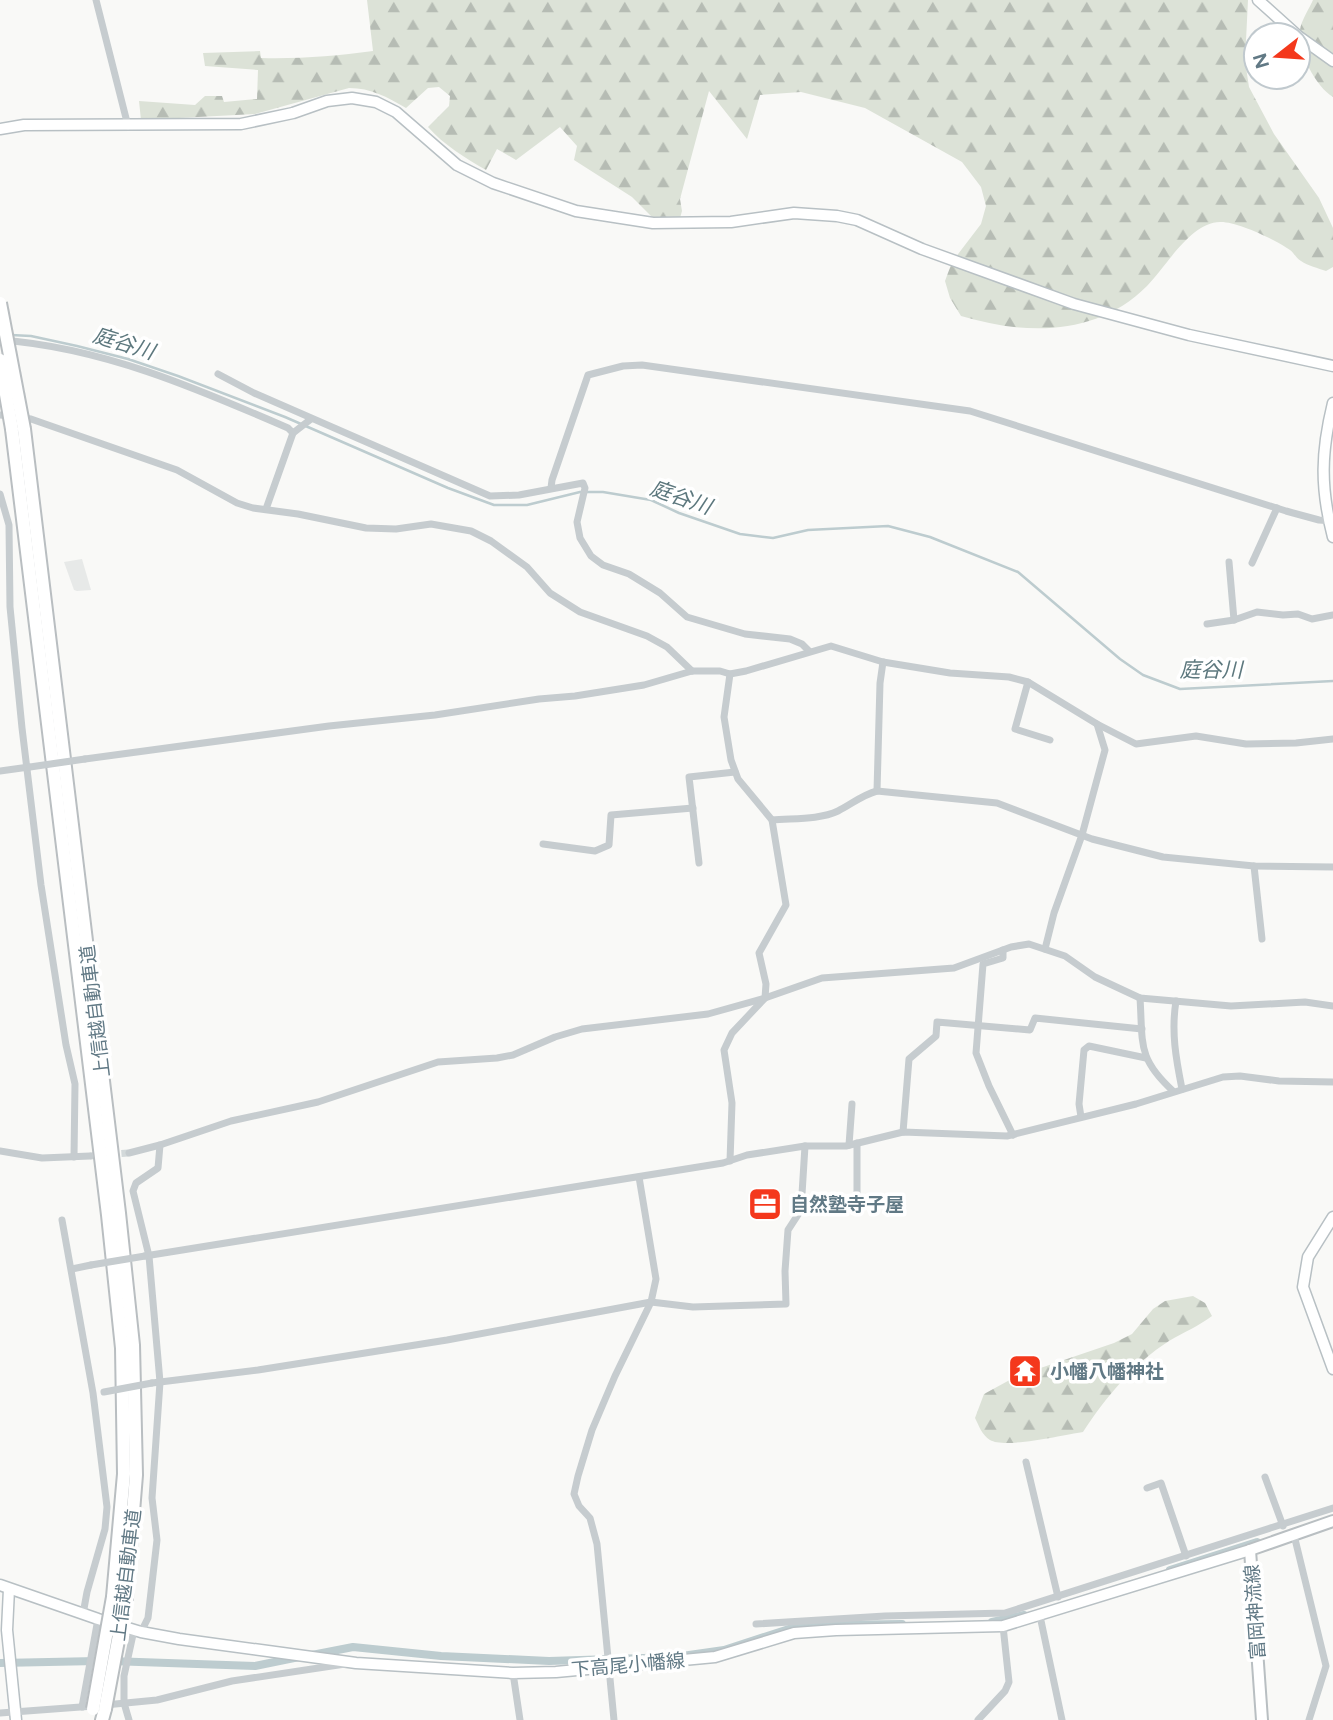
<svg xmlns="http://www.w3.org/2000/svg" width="1333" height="1720" font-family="Figtree,'Noto Sans JP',sans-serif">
<defs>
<pattern id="forest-firs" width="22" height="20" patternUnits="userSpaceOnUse" patternTransform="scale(1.75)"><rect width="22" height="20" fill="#dce2d7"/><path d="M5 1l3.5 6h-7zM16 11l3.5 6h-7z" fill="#b6bcb4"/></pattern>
</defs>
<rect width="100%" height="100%" fill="#f9f9f7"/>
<polygon fill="#e7e9e8" points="82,559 91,590 77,591 74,590 64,562"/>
<g fill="url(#forest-firs)">
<path d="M367 0H1248L1245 61 1249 87 1274 134 1319 198 1333 228V267L1326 271C1318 268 1308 266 1301 261 1296 258 1294 253 1290 250 1276 240 1238 222 1221 222 1191 221 1166 267 1147 286 1096 337 1025 335 961 316L950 298 945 281 952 262 981 224 986 206 981 187 962 162 865 108 801 92 760 95 747 139 709 91 680 199 682 211 680 218 652 217 632 197 574 160 577 146 560 127 516 160 497 149 486 170C465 158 444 145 428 127L449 106 450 96 439 87 428 88 406 108C387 97 371 88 349 88L255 114 141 120 139 101 195 105 205 96H222L224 102 257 99 258 70 205 66 203 53 260 51 261 58C299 59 336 56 373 51Z"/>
<path d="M1313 0H1333V97C1316 87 1297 51 1300 30 1301 21 1309 9 1313 0Z"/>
<path d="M1193 1296 1205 1303 1212 1316C1199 1326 1184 1332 1169 1341 1133 1364 1106 1397 1083 1432 1063 1435 1005 1449 990 1440 982 1435 979 1426 975 1418L984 1394 1017 1376 1114 1343 1132 1334 1153 1309 1165 1301Z"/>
</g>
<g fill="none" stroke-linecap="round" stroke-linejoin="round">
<polyline stroke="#bdcccf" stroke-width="2.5" points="11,335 31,336 77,346 128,359 178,376 285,417 448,488 494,505 527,505 580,492 603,492 651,500 679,513 740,534 773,538 808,530 888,526 930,537 1018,572 1120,659 1143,675 1180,689 1333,681"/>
<g stroke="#bdcccf" stroke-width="8">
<polyline points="1170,1570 1257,1542"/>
<polyline points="992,1622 1024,1615"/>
<polyline points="312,1655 353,1647 441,1656 549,1661 675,1657 724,1650 792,1628 830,1625 902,1624"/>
<polyline points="110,1661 255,1666 299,1657"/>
<polyline points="0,1663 97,1661"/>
</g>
<polyline stroke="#d3d9da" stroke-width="7" stroke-dasharray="7 3.5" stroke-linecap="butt" points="90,1156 129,1153"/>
<g stroke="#b8c0c4" stroke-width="13">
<g id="secondary">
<polyline points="1258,0 1297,35"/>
<polyline points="1298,36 1333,61"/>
<polyline points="0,129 24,125 241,124 293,113 327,101 352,98 376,102 396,112 457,165 493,183 576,211 653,223 731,222 794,213 837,216 857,220 922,249 1074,304 1189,335 1333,366"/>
<path d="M1333 403C1321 452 1320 487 1333 537"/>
<polyline points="1333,1217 1308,1257 1303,1287 1333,1369"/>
<polyline points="0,1585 98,1619 141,1632 179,1639 356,1663 513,1673 556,1672 715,1657 794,1633 836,1630 1003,1626 1250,1550"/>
<polyline points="9,1589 7,1630 16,1720"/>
</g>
</g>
<g stroke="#b9bfc2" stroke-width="14">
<polyline id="primary" points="1262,1720 1250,1550 1333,1521"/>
</g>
<g stroke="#b9bec1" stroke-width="16">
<g id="highway">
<polyline points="12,429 108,1215 122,1348 124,1474 113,1597"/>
<polyline points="24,429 119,1213 133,1345 136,1475 126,1598"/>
<polyline points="102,1720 105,1709"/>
</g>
</g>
<g stroke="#c6cccf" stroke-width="7">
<polyline points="96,0 128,126"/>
<path d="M0 340C101 347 196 388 288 428L293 433"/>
<polyline points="218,374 254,393 490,496 519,495 583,483 585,488 577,522 580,538 591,556 603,565 629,574 660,593 687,617 745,634 790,639 802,644 809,651"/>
<polyline points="0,415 31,419 177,470 237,503 253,508 298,514 366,528 396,529 431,524 471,531 491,541 527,567 550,593 580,612 647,636 667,647 692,671"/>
<polyline points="551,488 552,480 588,375 623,366 642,365 970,411 1286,511 1319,520 1332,521"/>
<polyline points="0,494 9,525 10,607 22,728 41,885 66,1045 75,1084 74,1157"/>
<polyline points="266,509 293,433 311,419"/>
<polyline points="1229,562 1234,620"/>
<polyline points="1252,563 1277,508"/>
<polyline points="1207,624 1234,620 1257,612 1283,615 1298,614 1312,619 1333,615"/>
<polyline points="1028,682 1015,729 1050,740"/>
<polyline points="85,759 329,726 435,715 539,699 575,696 644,685 692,671 720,671 730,674 746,671 831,646 883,662 950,673 1009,677 1028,682 1097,724 1136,744 1196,736 1246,744 1296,743 1333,739"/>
<polyline points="0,771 29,767"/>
<polyline points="877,791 880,683 883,662"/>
<path d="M772 820C792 818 819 820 838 811 852 804 862 795 877 791L997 803 1092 839 1163 857 1254 866 1333 867"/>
<polyline points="543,844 595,851 609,845 611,815 693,808"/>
<polyline points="699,863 689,777 735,772"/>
<polyline points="1254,866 1262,939"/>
<polyline points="1045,949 1054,913 1082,835 1105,750 1097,724"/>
<polyline points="1003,950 1003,958 983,964 976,1053 989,1086 1013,1135"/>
<path d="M1140 998C1143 1044 1137 1058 1173 1091"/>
<path d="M1176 1001C1171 1032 1176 1059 1182 1089"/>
<polyline points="1081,1117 1079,1104 1084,1050 1089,1046 1146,1058"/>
<polyline points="903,1132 909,1059 936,1036 937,1022 1030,1030 1035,1018 1142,1029"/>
<polyline points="849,1145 852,1104"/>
<polyline points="0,1151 42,1158 90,1156"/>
<polyline points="129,1153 160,1145 231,1121 318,1102 438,1062 497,1058 513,1055 555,1037 582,1029 708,1014 765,998 822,978 954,968 1011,947 1029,944 1065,956 1095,977 1140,998 1231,1006 1305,1002 1333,1006"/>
<polyline points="730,1161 732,1103 724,1050 732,1033 765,998 766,984 759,953 786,905 772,820 738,779 731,760 724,717 730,674"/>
<polyline points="801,1210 857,1208 857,1143"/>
<polyline points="62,1220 93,1393 107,1507 105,1529 87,1592 83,1614"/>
<polyline points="145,1256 723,1163 747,1155 805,1146 846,1146 903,1132 1007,1136 1136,1104 1223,1077 1240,1076 1279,1081 1333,1082"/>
<polyline points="72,1269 91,1265"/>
<polyline points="152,1383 258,1370 447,1340 651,1302 693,1307 786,1304 785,1271 788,1230 801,1210 805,1146"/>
<polyline points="1026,1462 1058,1597"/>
<polyline points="1265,1477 1283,1526"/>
<polyline points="1147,1488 1161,1483 1186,1556"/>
<polyline points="1294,1535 1326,1666 1309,1720"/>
<polyline points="1040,1616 1062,1720"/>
<polyline points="756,1624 885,1616 1005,1613 1333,1508"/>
<polyline points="141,1632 148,1618 157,1540 152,1498 160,1382 149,1256 133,1191 136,1183 158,1168 160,1145"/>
<polyline points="513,1673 520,1720"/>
<polyline points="105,1705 157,1700 232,1681 345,1664"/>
<polyline points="82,1707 98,1619"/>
<polyline points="0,1713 94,1706"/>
<polyline points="129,1720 124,1703 124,1676 134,1630"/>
<polyline points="614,1720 597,1544 590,1518 579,1506 574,1494 578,1476 592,1430 615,1376 651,1302 656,1279 639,1177"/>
<polyline points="978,1720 1005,1691 1009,1682 1003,1626"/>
</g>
<use href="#secondary" stroke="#fff" stroke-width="10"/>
<use href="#primary" stroke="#fff" stroke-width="10"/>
<use href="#highway" stroke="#fff" stroke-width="12"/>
<g stroke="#b9bec1" stroke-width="16" stroke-linecap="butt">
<g id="highway-bridge">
<polyline points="0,303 24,429"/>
<polyline points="0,360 12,429"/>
<polyline points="93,1709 113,1597"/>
<polyline points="105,1709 126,1598"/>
</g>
</g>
<g stroke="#c6cccf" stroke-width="7">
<polyline points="30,767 85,759"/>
<polyline points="91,1265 145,1256"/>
<polyline points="104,1392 152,1383"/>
</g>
<use href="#highway-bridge" stroke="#fff" stroke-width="12"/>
</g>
<defs>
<g id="office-square" transform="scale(1.75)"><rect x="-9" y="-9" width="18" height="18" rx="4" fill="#f4381c" stroke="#fff"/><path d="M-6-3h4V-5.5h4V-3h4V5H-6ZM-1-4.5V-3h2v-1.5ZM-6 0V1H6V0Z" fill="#fff"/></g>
<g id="temple-square" transform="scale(1.75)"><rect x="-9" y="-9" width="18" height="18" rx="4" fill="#f4381c" stroke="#fff"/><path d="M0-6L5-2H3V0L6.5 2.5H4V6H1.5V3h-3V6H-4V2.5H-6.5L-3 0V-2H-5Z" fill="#fff"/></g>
</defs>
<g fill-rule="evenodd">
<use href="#office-square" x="765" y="1204"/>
<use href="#temple-square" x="1025" y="1371"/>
</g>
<g text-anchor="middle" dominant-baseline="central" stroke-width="7" stroke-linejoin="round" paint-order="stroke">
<g font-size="19" fill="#617985" stroke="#fff">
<text transform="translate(95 1011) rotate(-97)">上信越自動車道</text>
<text transform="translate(126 1575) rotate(-83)">上信越自動車道</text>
<text transform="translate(1255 1612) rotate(-94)">富岡神流線</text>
<text transform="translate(628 1665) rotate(-5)">下高尾小幡線</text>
</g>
<g font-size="19" font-weight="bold" fill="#617985" stroke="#fff" text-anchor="start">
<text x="790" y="1204">自然塾寺子屋</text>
<text x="1050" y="1371">小幡八幡神社</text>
</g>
<g font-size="21" font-style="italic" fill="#5d787e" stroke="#fff">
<text transform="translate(124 343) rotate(17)">庭谷川</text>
<text transform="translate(681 497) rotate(19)">庭谷川</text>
<text x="1211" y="669">庭谷川</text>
</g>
</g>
<g transform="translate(1277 56) rotate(253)"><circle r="33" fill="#ffffff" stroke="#c0c9ce" stroke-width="2"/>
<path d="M0-5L12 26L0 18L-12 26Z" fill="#f4381c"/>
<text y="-10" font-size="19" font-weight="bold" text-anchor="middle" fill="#617985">N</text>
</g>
</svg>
